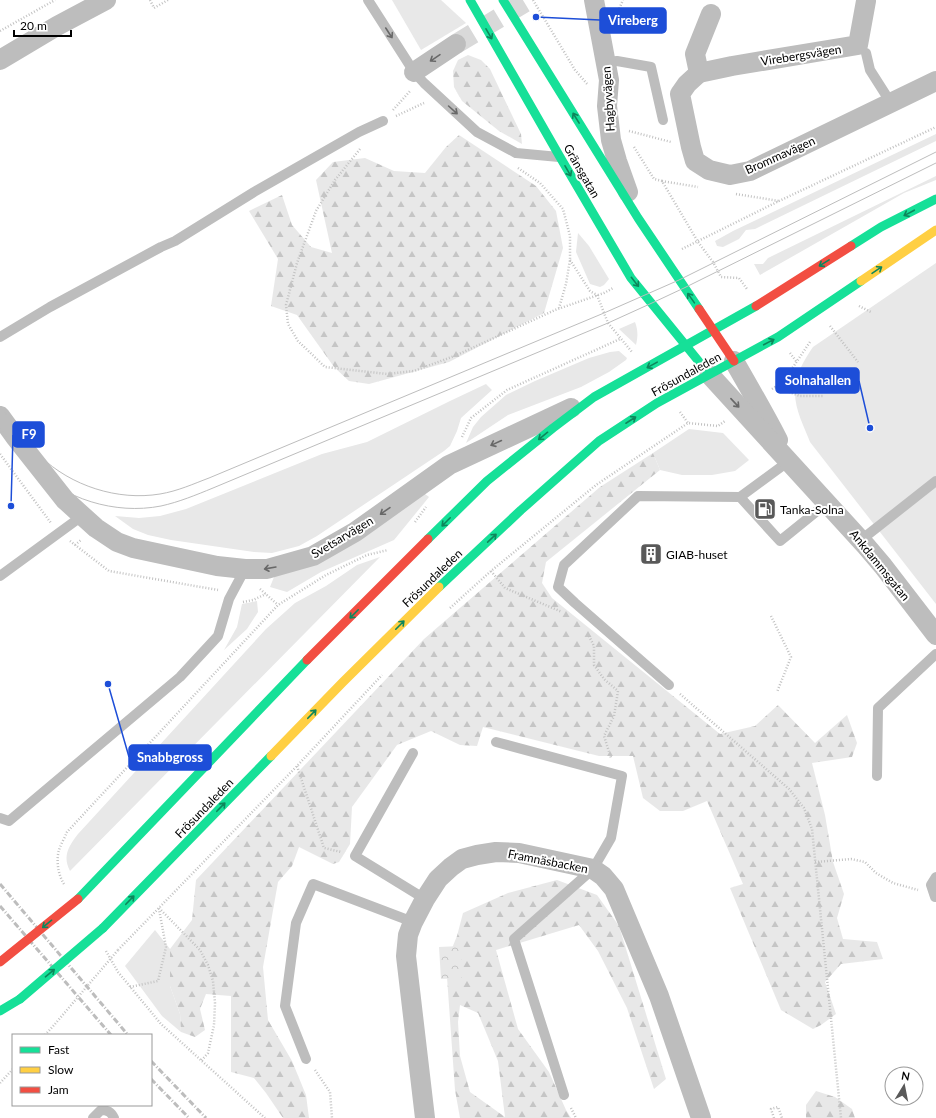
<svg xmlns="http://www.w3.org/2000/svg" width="936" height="1118" font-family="Lato,sans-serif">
<defs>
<pattern id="forest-firs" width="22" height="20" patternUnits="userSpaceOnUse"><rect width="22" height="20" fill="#e8e8e8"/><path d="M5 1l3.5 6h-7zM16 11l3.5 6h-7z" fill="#c5c5c5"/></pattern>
<pattern id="park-crowns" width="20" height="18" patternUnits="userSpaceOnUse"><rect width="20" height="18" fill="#e8e8e8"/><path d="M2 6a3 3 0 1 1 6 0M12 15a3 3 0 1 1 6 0" fill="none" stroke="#c5c5c5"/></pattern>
</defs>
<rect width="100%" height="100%" fill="#fff"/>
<g fill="#e8e8e8">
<polygon points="392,0 441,0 466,23 421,50"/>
<polygon points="936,134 936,141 755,229 746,230 739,239 723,247 717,246 715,241 733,231"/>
<polygon points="936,176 936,180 904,193 760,275 754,264 763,264 768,258"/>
<polygon points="578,233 589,246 609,279 604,285 600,287 590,284 576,252"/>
<path d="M936 263V604L810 442C804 426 795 410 795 393 794 377 804 360 813 347Z"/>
<path d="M635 322C638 330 638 336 636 345L619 329Z"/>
<polygon points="619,351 627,358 626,360 609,372 581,387 508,415 466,443 473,427 481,417 506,395 535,381 589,358 610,352"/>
<polygon points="486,384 492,390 461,418 457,431 450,446 444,451 317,536 299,546 272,553 254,552 171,540 148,535 133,529 115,516 139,518 160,516 186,509 322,454 367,442 450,401"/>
<polygon points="689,429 723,433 749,460 735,471 712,475 682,475 660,470 653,453"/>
<polygon points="421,491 429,497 394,540 321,572 287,592 270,587 276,572"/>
<path d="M380 557 70 871C62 856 69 846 78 834L266 629 295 603 326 586 357 565Z"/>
<polygon points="257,601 258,612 247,629 224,650 237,627 242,604"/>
<polygon points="155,930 170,949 170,986 180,1014 181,1032 162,1016 125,966"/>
</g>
<g fill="url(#forest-firs)" fill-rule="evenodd">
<polygon points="468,55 481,60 490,69 521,134 522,144 499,131 462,101 454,87 453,71 458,60"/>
<polygon points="459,135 536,186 556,211 563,248 544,313 449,362 369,384 349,381 334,367 297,315 271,306 278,259 249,211 282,195 292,225 311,247 332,253 316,180 333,162 365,158 394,171 425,173 446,147"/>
<polygon points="653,453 660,470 546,562 542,583 552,598 720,734 755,726 778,705 815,743 847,715 857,743 852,757 812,763 825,815 833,862 844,894 837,918 843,939 877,942 883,959 841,964 825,982 836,1014 821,1025 813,1029 781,1010 730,888 743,884 707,801 683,811 660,811 643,798 633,756 599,756 483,727 477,746 460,745 431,731 397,745 352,807 350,844 339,862 333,864 299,847 292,866 278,882 263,967 268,1020 292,1061 306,1095 309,1118 283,1118 266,1093 254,1078 231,1072 231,996 206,994 200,1009 205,1030 195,1037 181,1032 180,1014 170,986 170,949 192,920 196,880 424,639 600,487"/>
<path d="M557 880 597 895 619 926 666 1079 654 1089 627 1008 598 951 579 925 496 950 518 1029 549 1072 566 1110 571 1118H460L455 1090 446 963 457 936 463 913 508 893ZM460 1005 478 1013 498 1061 505 1117 470 1092 460 1056 458 1022Z"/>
<polygon points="816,1091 835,1097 852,1109 855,1118 806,1118 806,1105"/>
</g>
<polygon fill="url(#park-crowns)" points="461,946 462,978 441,979 439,947"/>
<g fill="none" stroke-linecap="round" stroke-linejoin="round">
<polyline stroke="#d9d9d9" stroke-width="20" stroke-dasharray="20 10" stroke-linecap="butt" points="456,44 529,0"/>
<g stroke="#c2c2c2" stroke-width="2.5" stroke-dasharray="1 2" stroke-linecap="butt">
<polyline points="150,0 154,8 168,0"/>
<polyline points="533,0 575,70 588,85"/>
<polyline points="617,14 623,0"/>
<polyline points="0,31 55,0"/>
<polyline points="393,110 411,90"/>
<polyline points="396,116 424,103"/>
<polyline points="629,131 671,142"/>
<polyline points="634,147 654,179 662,181 698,242 713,262 721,277 739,278 747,289"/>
<polyline points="360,149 335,180 316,211 297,263 286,305 288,324 298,341 325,367 387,374 414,371 457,355 555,310 604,293 613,288"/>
<polyline points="518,168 540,183 563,209 570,236 570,260 566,284 559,308"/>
<polyline points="662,181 698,187"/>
<polyline points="736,194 779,201"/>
<polyline points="682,249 779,201 936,127"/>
<polyline points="570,260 590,291 597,295 608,323 632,352"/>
<polyline points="859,306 871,312"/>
<polyline points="830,326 858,362"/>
<polyline points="790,353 796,361"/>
<polyline points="775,387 800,396 823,396"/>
<polyline points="772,389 781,383 791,370 810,342"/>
<polyline points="680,412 688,423"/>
<polyline points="462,437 471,418 507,390 620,339"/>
<polyline points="0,454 51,523"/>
<polyline points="415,522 426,507"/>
<polyline points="70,541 109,571 218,590"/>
<polyline points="75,545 81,540"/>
<polyline points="491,571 505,588 562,612"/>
<polyline points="260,589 278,605"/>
<polyline points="243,602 253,600 266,594"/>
<polyline points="450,608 491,571 596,485 688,423 718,426 725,421"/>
<polyline points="771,616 791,657 777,692"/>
<polyline points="589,636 594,646 594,665 604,679 618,691 614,716 604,736 611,758"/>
<polyline points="680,694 789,789 804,808 812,829 841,1118"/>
<polyline points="297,766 324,848 341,852"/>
<polyline points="815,862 851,859 865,862 876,873 893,883 918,890"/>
<path d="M64 884C58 875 56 860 59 850 61 844 65 837 67 832L278 605 326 575 367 555 388 550"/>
<polyline points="159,908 200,950 208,965 213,981 215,1003 214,1025 208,1053 201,1061"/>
<polyline points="118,950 297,766 382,675"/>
<polyline points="106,951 118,972 161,1024 265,1118"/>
<polyline points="130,987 158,981 166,947 159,909"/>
<polyline points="45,1035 55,1024"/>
<polyline points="315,1070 330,1092 332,1118"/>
<polyline points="0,1083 13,1069"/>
<polyline points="571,1108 576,1118"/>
<polyline points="774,1118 771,1109 778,1107 782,1118"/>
</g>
<g stroke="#bdbdbd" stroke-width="10">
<polyline points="368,0 414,72 424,83 477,132 516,153 559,157"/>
<polyline points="866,53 870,70 891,103"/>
<polyline points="605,62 617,61 651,67 663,120"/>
<polyline points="0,337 50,307 161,247 175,241 254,192 359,132 383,121"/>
<polyline points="740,497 780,541 827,503"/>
<polyline points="861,540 936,481"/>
<polyline points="0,576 82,516"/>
<polyline points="669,685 575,603 558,587 564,565 638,496 740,497 789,461"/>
<polyline points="496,742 622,776 611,838 593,869 514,939 564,1095"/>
<polyline points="413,753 355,856 425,899"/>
<polyline points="877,776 878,708 936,654"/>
<polyline points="0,818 9,821 180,677 218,636 229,599 245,569"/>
<polyline points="936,877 931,885 935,897 936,897"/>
<polyline points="306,1059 285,1006 296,923 313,884 413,922"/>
<path d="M93 1118 101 1110C108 1110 111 1112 114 1118"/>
</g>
<g stroke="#bdbdbd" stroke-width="20">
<polyline points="594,0 609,80 607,106 611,140 617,161 628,192"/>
<polyline points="711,14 695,54 699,73 687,84 680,94 691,147 695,161 709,170 730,175 750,171 936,81"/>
<polyline points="0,60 57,26 106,0"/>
<polyline points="414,72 456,44"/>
<polyline points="699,73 732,66 858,45 866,1"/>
<path d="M734 361C749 387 764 413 778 440"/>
<polyline points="709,374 866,546 883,566 936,635"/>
<polyline points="0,416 16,438 65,500 96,528 117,542 133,548 217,566 245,569 267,569 313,556 355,532 449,465 571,408"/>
<polyline points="425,1118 406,956 408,935 413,922 425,899 438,879 451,867 462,859 477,855 496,852 519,853 593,869 603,876 614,889 659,996 701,1118"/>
</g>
<g stroke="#16e098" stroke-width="9">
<polyline points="470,0 560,157 631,278 709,374"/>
<polyline points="503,0 638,218 699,309"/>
<polyline points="851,246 881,227 936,199"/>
<polyline points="428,539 487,481 553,428 594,397 756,306"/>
<polyline points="439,587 521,510 599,441 657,403 778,337 861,281"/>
<polyline points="78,899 307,660"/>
<polyline points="103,928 271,756"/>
<polyline points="0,1011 20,999"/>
</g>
<g stroke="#ffcf43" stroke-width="9">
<polyline points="861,281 936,230"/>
<polyline points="271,756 343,682 439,587"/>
</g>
<g stroke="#f24e42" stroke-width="9">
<polyline points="756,306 851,246"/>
<polyline points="699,309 734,361"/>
<polyline points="307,660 428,539"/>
</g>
<g stroke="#bdbdbd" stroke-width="1">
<path d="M0 406C13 423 25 441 40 456 71 486 118 501 160 494 178 491 193 484 209 478L604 313 679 280 936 152"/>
<path d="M0 428C10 441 19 454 31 466 64 499 115 515 161 506 179 502 196 495 213 488L608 323 652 303 684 288 936 163"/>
</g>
<g stroke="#bdbdbd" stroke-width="3" stroke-dasharray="6 2 1 2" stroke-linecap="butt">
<polyline points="0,884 128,1035"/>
<polyline points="0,906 111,1035"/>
<polyline points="151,1061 206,1118"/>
<polyline points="151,1079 189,1118"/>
</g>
<polyline stroke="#c2c2c2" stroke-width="2.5" stroke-dasharray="1 2" stroke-linecap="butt" points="55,1024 118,950"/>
<polyline stroke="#16e098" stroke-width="9" points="20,999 103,928"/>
<polyline stroke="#f24e42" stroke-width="9" points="0,962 78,899"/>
</g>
<defs><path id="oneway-shaft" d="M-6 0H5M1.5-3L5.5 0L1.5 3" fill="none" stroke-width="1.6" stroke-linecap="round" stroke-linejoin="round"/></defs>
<g stroke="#686868">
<use href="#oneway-shaft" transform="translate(389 33) rotate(57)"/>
<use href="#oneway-shaft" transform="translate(435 58) rotate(146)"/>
<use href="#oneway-shaft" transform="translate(453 110) rotate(42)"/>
<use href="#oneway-shaft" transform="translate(735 403) rotate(47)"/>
<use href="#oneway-shaft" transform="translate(496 443) rotate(155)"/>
<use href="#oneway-shaft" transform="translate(385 511) rotate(145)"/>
<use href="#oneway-shaft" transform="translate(270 568) rotate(170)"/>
</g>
<g stroke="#0d865b">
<use href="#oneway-shaft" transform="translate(489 34) rotate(60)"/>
<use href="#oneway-shaft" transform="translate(576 118) rotate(-122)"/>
<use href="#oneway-shaft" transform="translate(568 171) rotate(60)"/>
<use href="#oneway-shaft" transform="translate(909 213) rotate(152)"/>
<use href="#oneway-shaft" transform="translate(824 263) rotate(148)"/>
<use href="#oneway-shaft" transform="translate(877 270) rotate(-34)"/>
<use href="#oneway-shaft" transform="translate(635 282) rotate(52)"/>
<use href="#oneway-shaft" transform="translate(691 298) rotate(-125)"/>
<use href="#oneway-shaft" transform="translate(769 342) rotate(-28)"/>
<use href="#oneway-shaft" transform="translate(652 365) rotate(151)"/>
<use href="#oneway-shaft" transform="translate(631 420) rotate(-33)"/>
<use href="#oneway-shaft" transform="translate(543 436) rotate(141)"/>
<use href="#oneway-shaft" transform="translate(446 522) rotate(135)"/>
<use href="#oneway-shaft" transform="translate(492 538) rotate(-43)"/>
<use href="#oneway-shaft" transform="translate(354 614) rotate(135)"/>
<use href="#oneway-shaft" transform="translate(400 625) rotate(-45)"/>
<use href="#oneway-shaft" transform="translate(312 714) rotate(-46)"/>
<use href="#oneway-shaft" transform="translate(221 807) rotate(-46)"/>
<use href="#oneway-shaft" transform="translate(130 900) rotate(-46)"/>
<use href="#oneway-shaft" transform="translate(47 924) rotate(141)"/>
<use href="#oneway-shaft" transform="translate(50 973) rotate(-40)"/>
</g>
<defs>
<g id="fuel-square" transform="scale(1.15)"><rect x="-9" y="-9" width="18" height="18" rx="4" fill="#595959" stroke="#fff"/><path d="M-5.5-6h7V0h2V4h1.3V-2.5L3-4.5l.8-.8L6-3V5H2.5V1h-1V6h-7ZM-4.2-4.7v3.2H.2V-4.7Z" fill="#fff"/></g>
<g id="building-square" transform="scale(1.15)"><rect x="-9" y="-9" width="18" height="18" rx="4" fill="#595959" stroke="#fff"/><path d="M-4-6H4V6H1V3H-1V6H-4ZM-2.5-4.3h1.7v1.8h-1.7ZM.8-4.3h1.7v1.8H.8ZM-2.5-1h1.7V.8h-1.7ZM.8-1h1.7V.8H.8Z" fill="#fff"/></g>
</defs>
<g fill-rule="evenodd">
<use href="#fuel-square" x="765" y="509"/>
<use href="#building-square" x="651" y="554"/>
</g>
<g text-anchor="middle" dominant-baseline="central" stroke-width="4" stroke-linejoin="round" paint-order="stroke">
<g font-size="12" fill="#000" stroke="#fff">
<text transform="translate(801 55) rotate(-9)">Virebergsvägen</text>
<text transform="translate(608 99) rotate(-94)">Hagbyvägen</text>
<text transform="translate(780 155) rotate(-24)">Brommavägen</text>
<text transform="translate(582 171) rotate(60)">Gränsgatan</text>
<text transform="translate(686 374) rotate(-29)">Frösundaleden</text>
<text transform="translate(342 537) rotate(-31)">Svetsarvägen</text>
<text transform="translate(880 565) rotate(51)">Ankdammsgatan</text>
<text transform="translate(432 578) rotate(-44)">Frösundaleden</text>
<text transform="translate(204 808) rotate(-46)">Frösundaleden</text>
<text transform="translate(548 861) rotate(11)">Framnäsbacken</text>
</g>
<g font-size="12" fill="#000" stroke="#fff" text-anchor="start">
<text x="780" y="509">Tanka-Solna</text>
<text x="666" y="554">GIAB-huset</text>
</g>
</g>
<path fill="none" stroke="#1d4ed8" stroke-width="1.5" d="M536 17L600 20M870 428L859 381M11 506L13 435M108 684L129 757"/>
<g fill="#1d4ed8" stroke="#fff" stroke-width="1.5">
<circle cx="536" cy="17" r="4"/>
<circle cx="870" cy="428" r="4"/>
<circle cx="11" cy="506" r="4"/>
<circle cx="108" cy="684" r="4"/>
</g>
<g fill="#1d4ed8" stroke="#1d4ed8" stroke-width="1.5">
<rect x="600" y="8" width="66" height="25" rx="4"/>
<rect x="776" y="368" width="83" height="25" rx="4"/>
<rect x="13" y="422" width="31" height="25" rx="4"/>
<rect x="129" y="745" width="82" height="25" rx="4"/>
</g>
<g font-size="13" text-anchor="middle" font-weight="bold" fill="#fff">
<text x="633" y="25">Vireberg</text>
<text x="818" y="385">Solnahallen</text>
<text x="29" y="439">F9</text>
<text x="170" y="762">Snabbgross</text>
</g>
<rect x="12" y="1034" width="140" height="72" fill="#ffffff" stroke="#999999"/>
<rect x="20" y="1047" width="20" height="6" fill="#16e098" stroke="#999999"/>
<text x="48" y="1054" font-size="12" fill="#000000">Fast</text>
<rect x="20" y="1067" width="20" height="6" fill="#ffcf43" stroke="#999999"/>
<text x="48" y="1074" font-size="12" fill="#000000">Slow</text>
<rect x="20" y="1087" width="20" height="6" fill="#f24e42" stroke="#999999"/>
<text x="48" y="1094" font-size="12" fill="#000000">Jam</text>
<g transform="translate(904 1086) rotate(10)"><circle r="19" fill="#ffffff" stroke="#999999"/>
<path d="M0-3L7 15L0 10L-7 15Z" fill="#595959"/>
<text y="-6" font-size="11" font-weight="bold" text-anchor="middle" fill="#000000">N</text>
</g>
<path d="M14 30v6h57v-6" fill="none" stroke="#000000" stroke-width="2"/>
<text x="20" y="30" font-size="12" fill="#000000" stroke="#ffffff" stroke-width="3" paint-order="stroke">20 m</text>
</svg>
